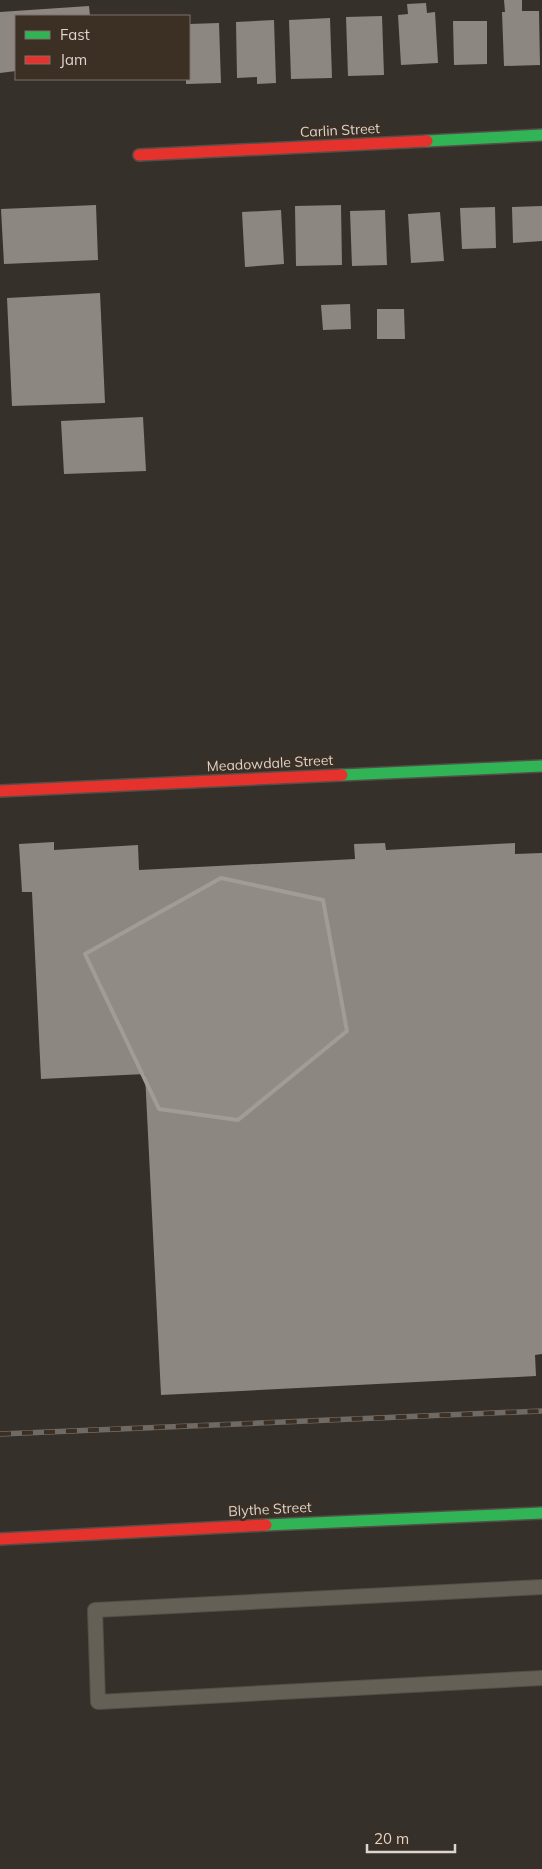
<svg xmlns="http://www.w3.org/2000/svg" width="542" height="1869" font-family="Mulish,sans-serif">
<rect width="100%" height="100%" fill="#36302a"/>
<g fill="#8d8782">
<polygon points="504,0 522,0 522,11 539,11 540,65 504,66 502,12 505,12"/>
<polygon points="426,3 427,13 435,12 438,63 401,65 398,15 408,14 407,4"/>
<polygon points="89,6 90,16 16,16 16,71 0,73 0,12"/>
<polygon points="382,16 384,75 348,76 346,17"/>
<polygon points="330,18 332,78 291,79 289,20"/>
<polygon points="274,20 276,83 257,84 257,77 237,78 236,22"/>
<polygon points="453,21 487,21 487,64 454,65"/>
<polygon points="219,23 221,83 186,84 186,79 189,79 189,24"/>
<polygon points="96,205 98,260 4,264 1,209"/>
<polygon points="341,205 342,265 296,266 295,206"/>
<polygon points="542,206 542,241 513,243 512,207"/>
<polygon points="495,207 496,248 462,249 460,208"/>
<polygon points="281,210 284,264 245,267 242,212"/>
<polygon points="385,210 387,265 352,266 350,211"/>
<polygon points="440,212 444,261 411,263 408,214"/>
<polygon points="100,293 105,403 12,406 7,298"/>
<polygon points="350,304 351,329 323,330 321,305"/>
<polygon points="377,309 404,309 405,339 377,339"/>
<polygon points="143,417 146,471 64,474 61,421"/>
<polygon points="54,842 54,850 138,845 139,870 355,859 354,844 385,843 386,850 515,843 515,854 542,853 542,1354 535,1355 536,1376 161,1395 145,1074 41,1079 32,892 22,892 19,844"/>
</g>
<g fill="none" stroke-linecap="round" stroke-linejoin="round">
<g stroke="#534e48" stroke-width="16">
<polyline id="lane" points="542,1587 95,1610 98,1702 542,1678"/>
</g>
<g stroke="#534e48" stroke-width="14">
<g id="fast">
<polyline points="427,141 542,135"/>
<polyline points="342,775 542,766"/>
<polyline points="266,1525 542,1513"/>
</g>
</g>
<g stroke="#534e48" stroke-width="14">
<g id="jam">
<polyline points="139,155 427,141"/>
<polyline points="0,791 342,775"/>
<polyline points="0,1539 266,1525"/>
</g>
</g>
<use href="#lane" stroke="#656056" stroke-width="14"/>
<use href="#fast" stroke="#30b455" stroke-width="11"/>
<use href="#jam" stroke="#e5322d" stroke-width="11"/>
<g stroke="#6f6a63" stroke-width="5.5">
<polyline id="rail" points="0,1434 542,1411"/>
</g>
<use href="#rail" stroke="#3c2f24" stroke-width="4" stroke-dasharray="11" stroke-linecap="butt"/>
</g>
<path fill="#a39b95" fill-opacity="0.2" stroke="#a39b95" stroke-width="4" stroke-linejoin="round" d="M221 878 323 900 347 1031 238 1120 159 1109 85 954Z"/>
<g text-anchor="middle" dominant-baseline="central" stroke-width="5" stroke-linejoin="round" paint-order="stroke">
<g font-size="14" fill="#ddd5ce" stroke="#3c2f24">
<text transform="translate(340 130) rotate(-3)">Carlin Street</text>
<text transform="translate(270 763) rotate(-3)">Meadowdale Street</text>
<text transform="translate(270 1509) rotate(-3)">Blythe Street</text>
</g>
</g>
<rect x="15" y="15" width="175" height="65" fill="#3c2f24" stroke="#7c7168"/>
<rect x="25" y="31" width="25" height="8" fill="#30b455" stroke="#7c7168"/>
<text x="60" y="40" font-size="15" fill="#ddd5ce">Fast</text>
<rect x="25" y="56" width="25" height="8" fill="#e5322d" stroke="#7c7168"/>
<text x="60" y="65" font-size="15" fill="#ddd5ce">Jam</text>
<path d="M367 1844v8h88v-8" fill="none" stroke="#ddd5ce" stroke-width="2.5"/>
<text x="374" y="1844" font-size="15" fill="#ddd5ce" stroke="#3c2f24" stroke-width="4" paint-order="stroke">20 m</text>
</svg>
